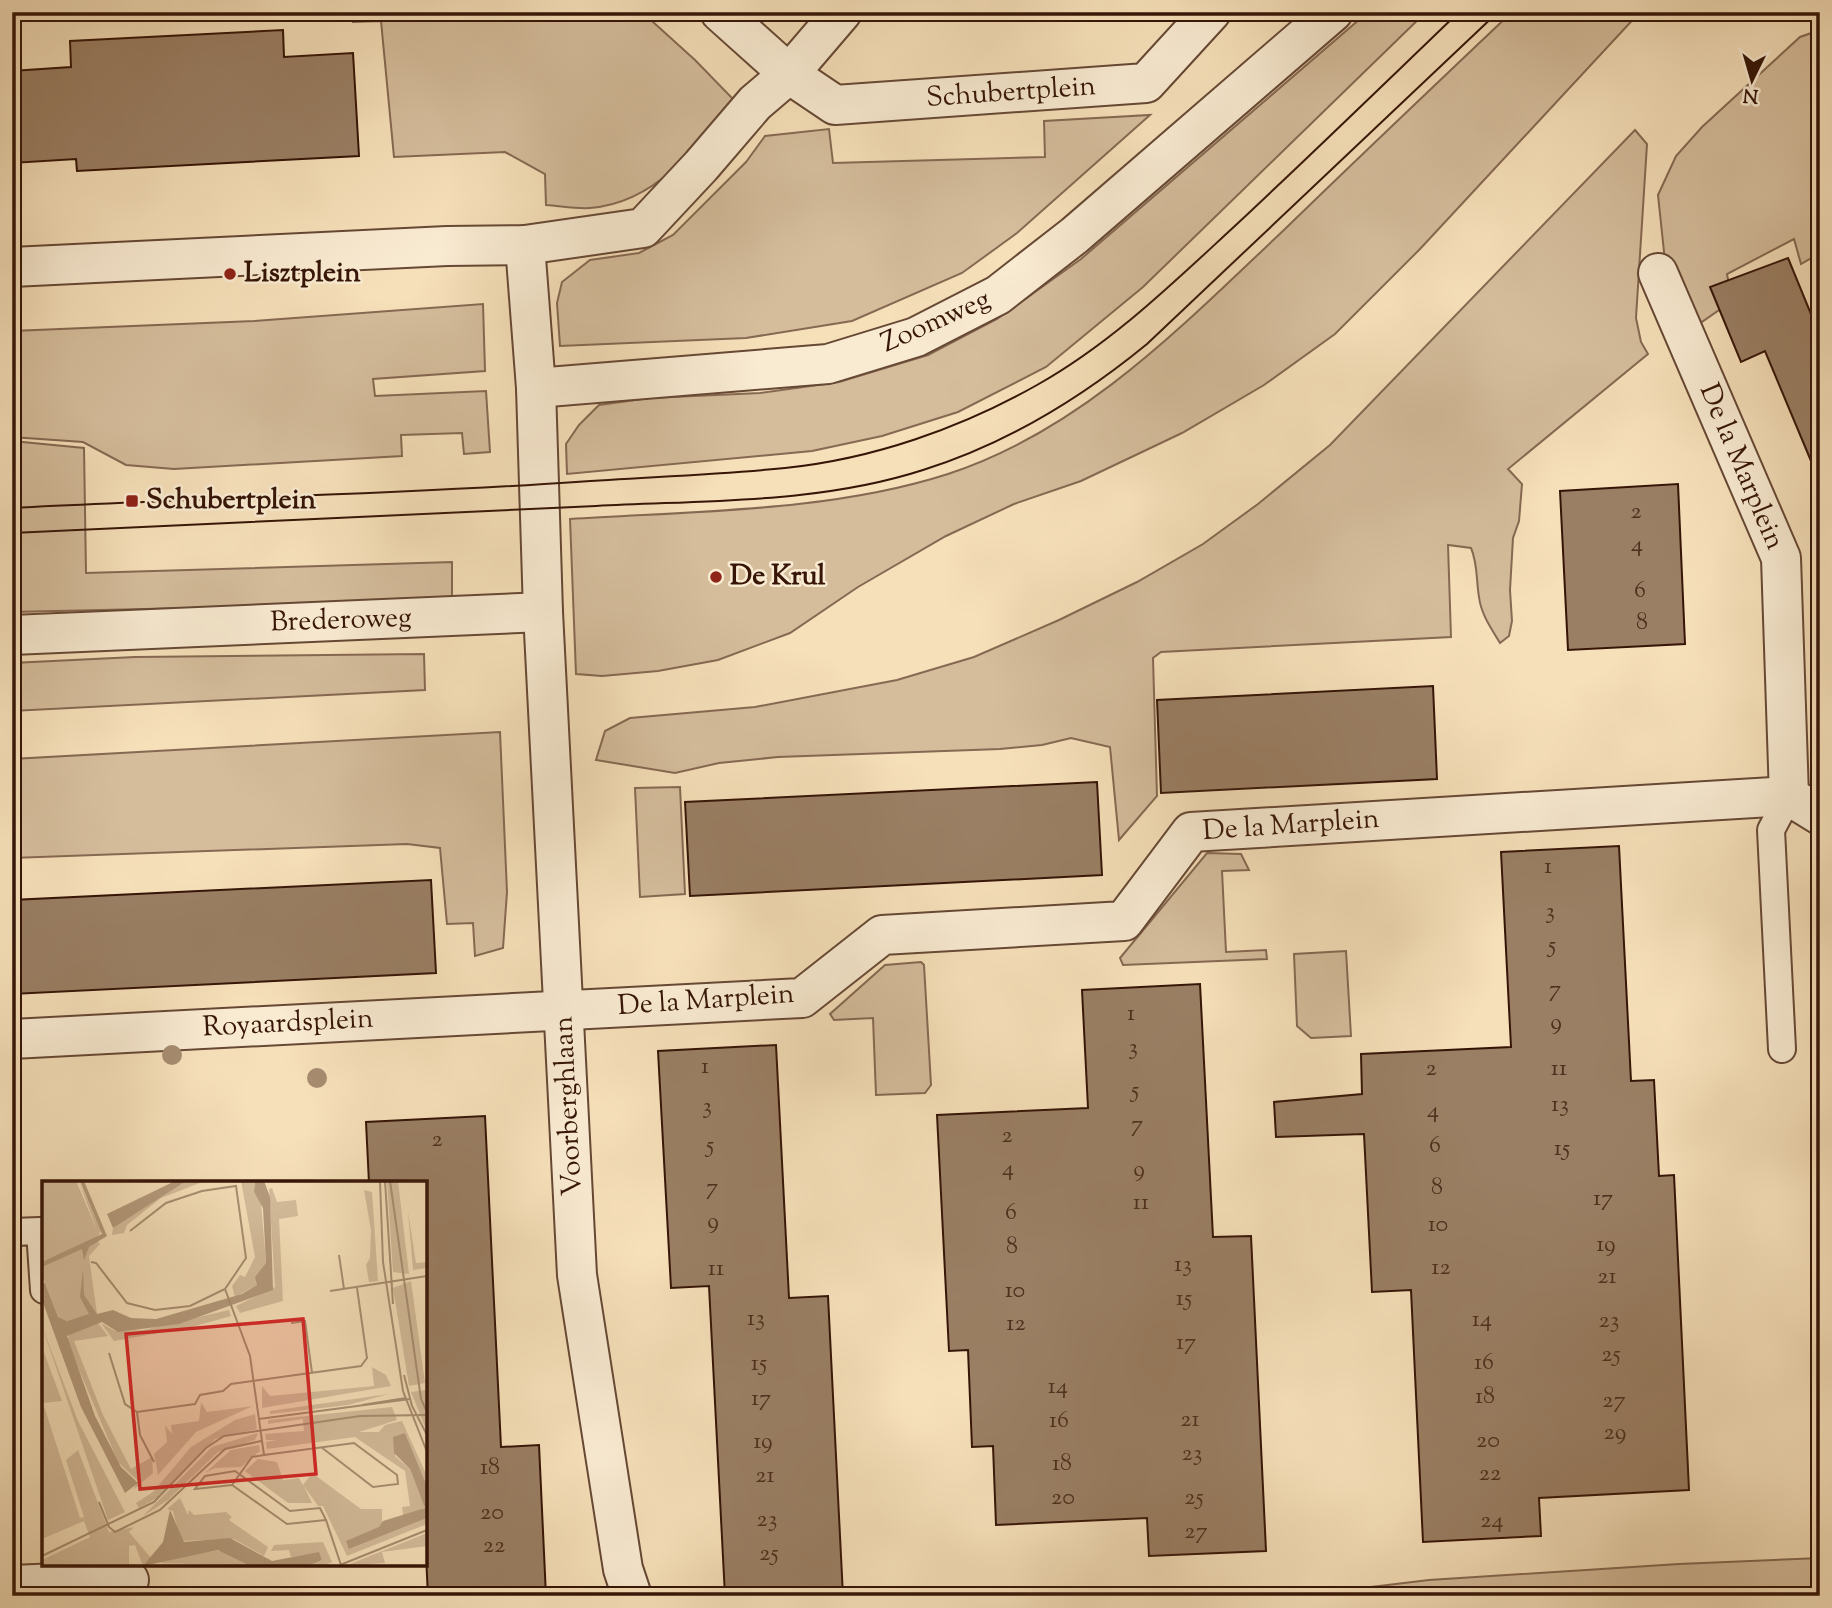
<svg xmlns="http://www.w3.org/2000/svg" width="1832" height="1608" font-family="'Sorts Mill Goudy',serif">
<rect width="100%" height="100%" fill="#f6e0ba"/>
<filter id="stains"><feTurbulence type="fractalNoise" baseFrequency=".00286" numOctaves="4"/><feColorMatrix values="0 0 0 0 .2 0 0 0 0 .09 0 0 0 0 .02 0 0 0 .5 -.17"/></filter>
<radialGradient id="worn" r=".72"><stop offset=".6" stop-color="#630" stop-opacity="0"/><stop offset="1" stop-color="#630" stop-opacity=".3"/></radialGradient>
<g fill="#d5bd9c" stroke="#866952" stroke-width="2">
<path d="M353 12H642L695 60 733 99C698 148 655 203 590 208 576 209 561 206 546 205L545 174 505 152 394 157 381 21 353 22Z"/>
<polygon points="1368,12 1426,12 1143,287 1046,367 958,412 882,436 812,451 567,474 566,444 579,425 599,405 650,398 760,393 839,382 928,355 997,319 1081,259"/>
<path d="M1512 12H1640L1420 249 1335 334 1264 385 1182 433 1081 481 1014 504 946 536 858 587 790 633 718 660 658 671 602 676 576 674 570 519C693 511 830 512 948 474 1083 430 1184 324 1285 229 1360 156 1436 84 1512 12Z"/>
<polygon points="1820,30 1820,253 1801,264 1794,239 1727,274 1732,301 1683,335 1671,318 1658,195 1676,156 1702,127 1800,37"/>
<polygon points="1150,115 1017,233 962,273 852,321 746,338 560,346 557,303 562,282 590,260 639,253 673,235 746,162 765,136 829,129 833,163 1045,157 1044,121"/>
<path d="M1635 130 1647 144 1636 318 1641 342 1648 354 1508 469 1522 484 1519 521 1513 538 1510 590 1512 621 1509 636 1500 643C1491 628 1481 614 1479 597 1476 580 1478 564 1471 548L1448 545 1451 637 1161 652 1153 658 1157 796 1119 840 1110 747 1071 738 1042 745 1000 749 778 757 719 763 675 773 596 760 605 731 630 718 755 707 897 680 974 657 1059 620 1137 582 1203 544 1258 504 1330 445Z"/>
<polygon points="483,304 485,371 373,379 375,396 486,391 490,452 464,454 462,433 401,435 402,456 174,469 126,465 83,442 12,437 12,331 254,321"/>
<polygon points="12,441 84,448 86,573 452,562 452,602 12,612"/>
<polygon points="424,654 425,690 12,711 12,663 135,657"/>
<polygon points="500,732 507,892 503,948 475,956 473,923 447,924 440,848 407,844 12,858 12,759"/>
<polygon points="680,787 685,894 640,897 635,788"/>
<polygon points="1207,853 1241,854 1249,870 1222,871 1226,952 1266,950 1267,959 1123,965 1120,958"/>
<polygon points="1346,951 1351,1036 1311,1038 1297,1026 1294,954"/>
<polygon points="921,962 924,965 931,1085 925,1093 876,1095 873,1018 834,1020 830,1014 885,965"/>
<polygon points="1820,1558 1820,1596 1296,1596 1429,1580 1679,1564"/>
</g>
<g fill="#9a7f64" stroke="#361507" stroke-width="2">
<polygon points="283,30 284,57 353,53 359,156 77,171 76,159 12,163 12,71 71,67 70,41"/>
<polygon points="1788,258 1820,336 1819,480 1765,351 1741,362 1710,287"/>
<polygon points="1678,484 1685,644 1568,650 1560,491"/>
<polygon points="1433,686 1437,779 1161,793 1157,700"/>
<polygon points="1097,782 1102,875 690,896 685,802"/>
<polygon points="1619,846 1631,1081 1654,1080 1659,1176 1674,1175 1689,1490 1539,1498 1541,1536 1423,1542 1411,1290 1372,1292 1364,1134 1276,1137 1274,1102 1362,1094 1361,1054 1511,1047 1501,852"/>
<polygon points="431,880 436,973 12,994 12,900"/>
<polygon points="1200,984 1213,1237 1251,1236 1266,1551 1149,1556 1147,1518 996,1525 993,1446 972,1447 968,1350 949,1351 937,1115 1088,1108 1082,990"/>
<polygon points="776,1045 789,1298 828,1296 843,1596 725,1596 709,1286 671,1288 658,1051"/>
<polygon points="485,1116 501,1447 539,1445 546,1596 428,1596 425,1535 425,1183 369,1183 366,1122"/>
</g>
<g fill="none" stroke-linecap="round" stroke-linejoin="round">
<g stroke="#664834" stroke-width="30">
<g id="lane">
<polyline points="1782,1049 1771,830 1789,796"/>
<polyline points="12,1232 40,1231 44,1290"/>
</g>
</g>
<g stroke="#664834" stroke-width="42">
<g id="street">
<polyline points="720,12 789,74 835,105 1146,83 1211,12"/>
<polyline points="525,245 536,388 543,612 577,1275 623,1569 632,1596"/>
<polyline points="12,267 447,246 525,245 643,228 701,166 755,103 789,74 842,12"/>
<polyline points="1658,273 1781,558 1789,796"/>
<polyline points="536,388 828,364 916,337 998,295 1075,235 1333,12"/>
<polyline points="12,635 543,612"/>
<polyline points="12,1039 802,998 882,935 1124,921 1191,832 1789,796 1820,815"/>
<polyline points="12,1585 129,1580"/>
</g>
</g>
<use href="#lane" stroke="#f9ebd2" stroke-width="26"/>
<use href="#street" stroke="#f9ebd2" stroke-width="38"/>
<g stroke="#361507" stroke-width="2">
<path d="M12 508C200 498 389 495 576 482 646 477 716 475 785 468 873 459 961 428 1037 385 1112 343 1174 282 1237 224 1312 154 1385 83 1459 12"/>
<path d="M12 533C207 523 401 516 596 506 704 500 818 504 923 470 1006 444 1080 399 1147 344L1498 12"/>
</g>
</g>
<g fill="#a78c70">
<circle cx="172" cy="1055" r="10"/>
<circle cx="317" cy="1078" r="10"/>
</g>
<g fill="#8f2418" stroke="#f9ebd2" stroke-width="2.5">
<circle cx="230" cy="274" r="7"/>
<rect x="125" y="494" width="14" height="14" rx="3.5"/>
<circle cx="716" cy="577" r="7"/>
</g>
<g text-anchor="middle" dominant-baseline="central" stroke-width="5" stroke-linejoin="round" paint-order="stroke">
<g font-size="24" fill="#4f301e">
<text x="1636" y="512">2</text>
<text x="1637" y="545">4</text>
<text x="1640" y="591">6</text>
<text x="1642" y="623">8</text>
<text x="1548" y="867">1</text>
<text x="1550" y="912">3</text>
<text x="1552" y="946">5</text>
<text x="1555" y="990">7</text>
<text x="1131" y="1014">1</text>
<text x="1556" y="1023">9</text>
<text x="1133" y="1048">3</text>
<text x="705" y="1067">1</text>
<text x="1431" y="1069">2</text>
<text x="1559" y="1069">11</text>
<text x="1135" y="1091">5</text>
<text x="1560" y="1105">13</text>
<text x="707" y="1107">3</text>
<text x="1433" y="1111">4</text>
<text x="1137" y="1125">7</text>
<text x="1007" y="1136">2</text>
<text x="437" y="1140">2</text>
<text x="710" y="1146">5</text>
<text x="1435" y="1146">6</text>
<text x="1562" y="1149">15</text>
<text x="1008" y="1169">4</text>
<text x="1139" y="1170">9</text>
<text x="712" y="1188">7</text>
<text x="1437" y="1188">8</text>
<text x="1603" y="1199">17</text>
<text x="1141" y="1203">11</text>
<text x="1011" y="1213">6</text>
<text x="713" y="1222">9</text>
<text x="1438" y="1225">10</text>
<text x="1606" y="1245">19</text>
<text x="1012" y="1247">8</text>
<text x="1183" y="1265">13</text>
<text x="1441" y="1268">12</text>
<text x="716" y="1269">11</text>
<text x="1607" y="1277">21</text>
<text x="1015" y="1291">10</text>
<text x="1184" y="1299">15</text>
<text x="756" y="1319">13</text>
<text x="1482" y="1320">14</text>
<text x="1609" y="1321">23</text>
<text x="1016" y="1324">12</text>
<text x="1186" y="1343">17</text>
<text x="1611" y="1355">25</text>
<text x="1484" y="1363">16</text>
<text x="759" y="1364">15</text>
<text x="1058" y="1387">14</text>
<text x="1485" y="1397">18</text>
<text x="761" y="1399">17</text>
<text x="1614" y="1401">27</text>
<text x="1190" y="1420">21</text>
<text x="1059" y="1421">16</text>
<text x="1615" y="1433">29</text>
<text x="1488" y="1441">20</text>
<text x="763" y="1442">19</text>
<text x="1192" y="1454">23</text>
<text x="1062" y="1464">18</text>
<text x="490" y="1468">18</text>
<text x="1490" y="1474">22</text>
<text x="765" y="1476">21</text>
<text x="1063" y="1498">20</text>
<text x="1194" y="1498">25</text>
<text x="492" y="1513">20</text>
<text x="767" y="1520">23</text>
<text x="1492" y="1521">24</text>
<text x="1196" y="1532">27</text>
<text x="494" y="1546">22</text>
<text x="769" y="1554">25</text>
</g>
<g font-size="28" fill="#361507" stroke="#f9ebd2">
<text transform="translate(1011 93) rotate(-4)">Schubertplein</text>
<text transform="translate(936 322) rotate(-24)">Zoomweg</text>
<text transform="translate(1741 467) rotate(67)">De la Marplein</text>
<text transform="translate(341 621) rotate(-2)">Brederoweg</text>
<text transform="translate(1291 826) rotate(-4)">De la Marplein</text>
<text transform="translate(706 1001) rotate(-4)">De la Marplein</text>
<text transform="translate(288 1024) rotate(-3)">Royaardsplein</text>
<text transform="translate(569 1106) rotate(-93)">Voorberghlaan</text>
</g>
<g font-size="28" font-weight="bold" fill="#361507" stroke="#f9ebd2" text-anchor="start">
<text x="244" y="274">Lisztplein</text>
<text x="146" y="501">Schubertplein</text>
<text x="730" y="577">De Krul</text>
</g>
</g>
<g transform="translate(42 1181)">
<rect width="385" height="385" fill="#f6e0ba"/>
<path d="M0 0H34L55 49 37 0 59 50 54 58 58 63 47 75 55 133 25 140 16 136 0 94ZM144 0H163L119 17 85 44 82 52 70 54 71 47 103 23ZM199 0H213L212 11 219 21 224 82 214 98 215 104 193 116 190 105 198 94 203 96 213 76ZM345 0H356L367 93 351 91ZM230 7 235 21 254 19 256 35 237 38 241 120 198 132 194 125 233 106 227 8ZM322 9 330 11 336 100 327 101 324 84 328 77 329 49ZM366 30 374 82 385 81V87L371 89ZM369 100 383 202 367 205 351 107ZM187 129 189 135 150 146 72 160 59 142 73 150 101 149ZM56 142 66 155 32 160 61 234 89 288 110 276 111 292 91 309 96 300 76 281 25 160 28 151ZM0 145 36 240 83 331 66 339ZM0 166 20 220 1 222 38 337 42 336 24 279 36 269 67 351 92 346 87 351 109 377 101 385 93 364 87 365V385H0V379L48 356 42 340 0 358ZM330 186 344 194 349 205 220 227V205L228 215 332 205ZM383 209 385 216V251L369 211ZM347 213 306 224 228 233V230ZM159 221 165 231 211 225 154 251 116 294 112 273 125 261 123 244 130 253 129 244 157 240ZM350 226 355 239 317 251H337L343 244 360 240 385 295V305L363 252 353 275 368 288 383 326 369 334H361L360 326 368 325 363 290 313 256 225 268 224 261 235 259H224L223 253 262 250 261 238 226 243V239ZM213 233 215 248 173 258 120 314 97 327 94 322 111 311 149 266 193 239ZM216 252 213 259 176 271 126 319 101 335 170 266ZM217 264 218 270 199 286 173 287 163 292 189 269ZM216 278 235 281 241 299 257 297 261 304 270 292 319 328H340V344L307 368 385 337V343L305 375 281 325H276L262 305 270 322H246L203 290ZM138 317 146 334 147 329 152 334 184 331 190 336 187 339 226 366 222 375 192 358 139 360 131 330 125 328ZM385 352V365L340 371 343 382 303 385ZM281 361 290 381 282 385H266L280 379 277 372 249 376 247 369 229 370 232 364ZM179 369 208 385 119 382 127 377Z" fill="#d5bd9c"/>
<path d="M38 0H42L65 55 47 66 42 79 40 68 0 86V81L60 53ZM133 0H144L71 47 65 33ZM213 0H222L228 16 231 109 137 143 76 151 60 141 25 155 53 235 79 286 96 302 83 312 39 226 0 119V103L3 102 16 136 25 140 47 133 38 116 41 88 42 114 55 133 71 129 89 137 114 138 200 113 215 104 213 96 224 82 221 27 212 11ZM363 252 385 305V337L307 368 304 360 337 346 341 340 383 327 368 288 352 272 351 256ZM128 329 142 361 188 357 230 380 277 371 280 379 266 385H208L176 369 101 385 121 361Z" fill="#b59b7d"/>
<path fill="none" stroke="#a98f72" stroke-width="2" d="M338 0 341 81 361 210 385 271M343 0 351 123M348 0 379 218 385 231M297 74 302 108M49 81 54 82 85 122 113 129 148 125 183 108 204 77 194 5 160 10 124 22 88 50M183 108 208 175 222 274M288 110 385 95M249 142 263 140 270 192M67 172 83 223 95 231 153 223 158 214 181 210 189 203 319 185 325 177 315 107M362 194 370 225 385 254M320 224 364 217M95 231 98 254 112 281M217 238 368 218M190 304 210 276 222 274 312 262 355 294 356 303 331 306 279 266M57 321 67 346 73 351 118 329 183 268 219 260M284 339 245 343 190 304 153 308 163 295 193 290 248 330 278 327 284 339 299 384M0 375 112 321 164 267 182 255 318 235 385 234M298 384 385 349"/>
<path fill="#d62828" fill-opacity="0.15" stroke="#d62828" stroke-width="3.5" d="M261 138 274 293 98 308 84 153Z"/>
<rect width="385" height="385" fill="none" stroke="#361507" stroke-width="3.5"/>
</g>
<rect width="1832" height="1608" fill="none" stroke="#f6e0ba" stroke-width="42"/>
<rect x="14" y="14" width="1804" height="1580" fill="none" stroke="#361507" stroke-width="3.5"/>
<rect x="21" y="21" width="1790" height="1566" fill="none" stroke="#361507" stroke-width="2"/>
<g transform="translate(1752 80) rotate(185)" stroke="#f9ebd2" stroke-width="5" paint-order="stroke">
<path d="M0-5L12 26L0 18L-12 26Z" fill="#361507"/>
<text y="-10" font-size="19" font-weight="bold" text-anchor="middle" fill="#361507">N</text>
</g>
<rect width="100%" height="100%" filter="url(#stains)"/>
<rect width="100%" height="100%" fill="url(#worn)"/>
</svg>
